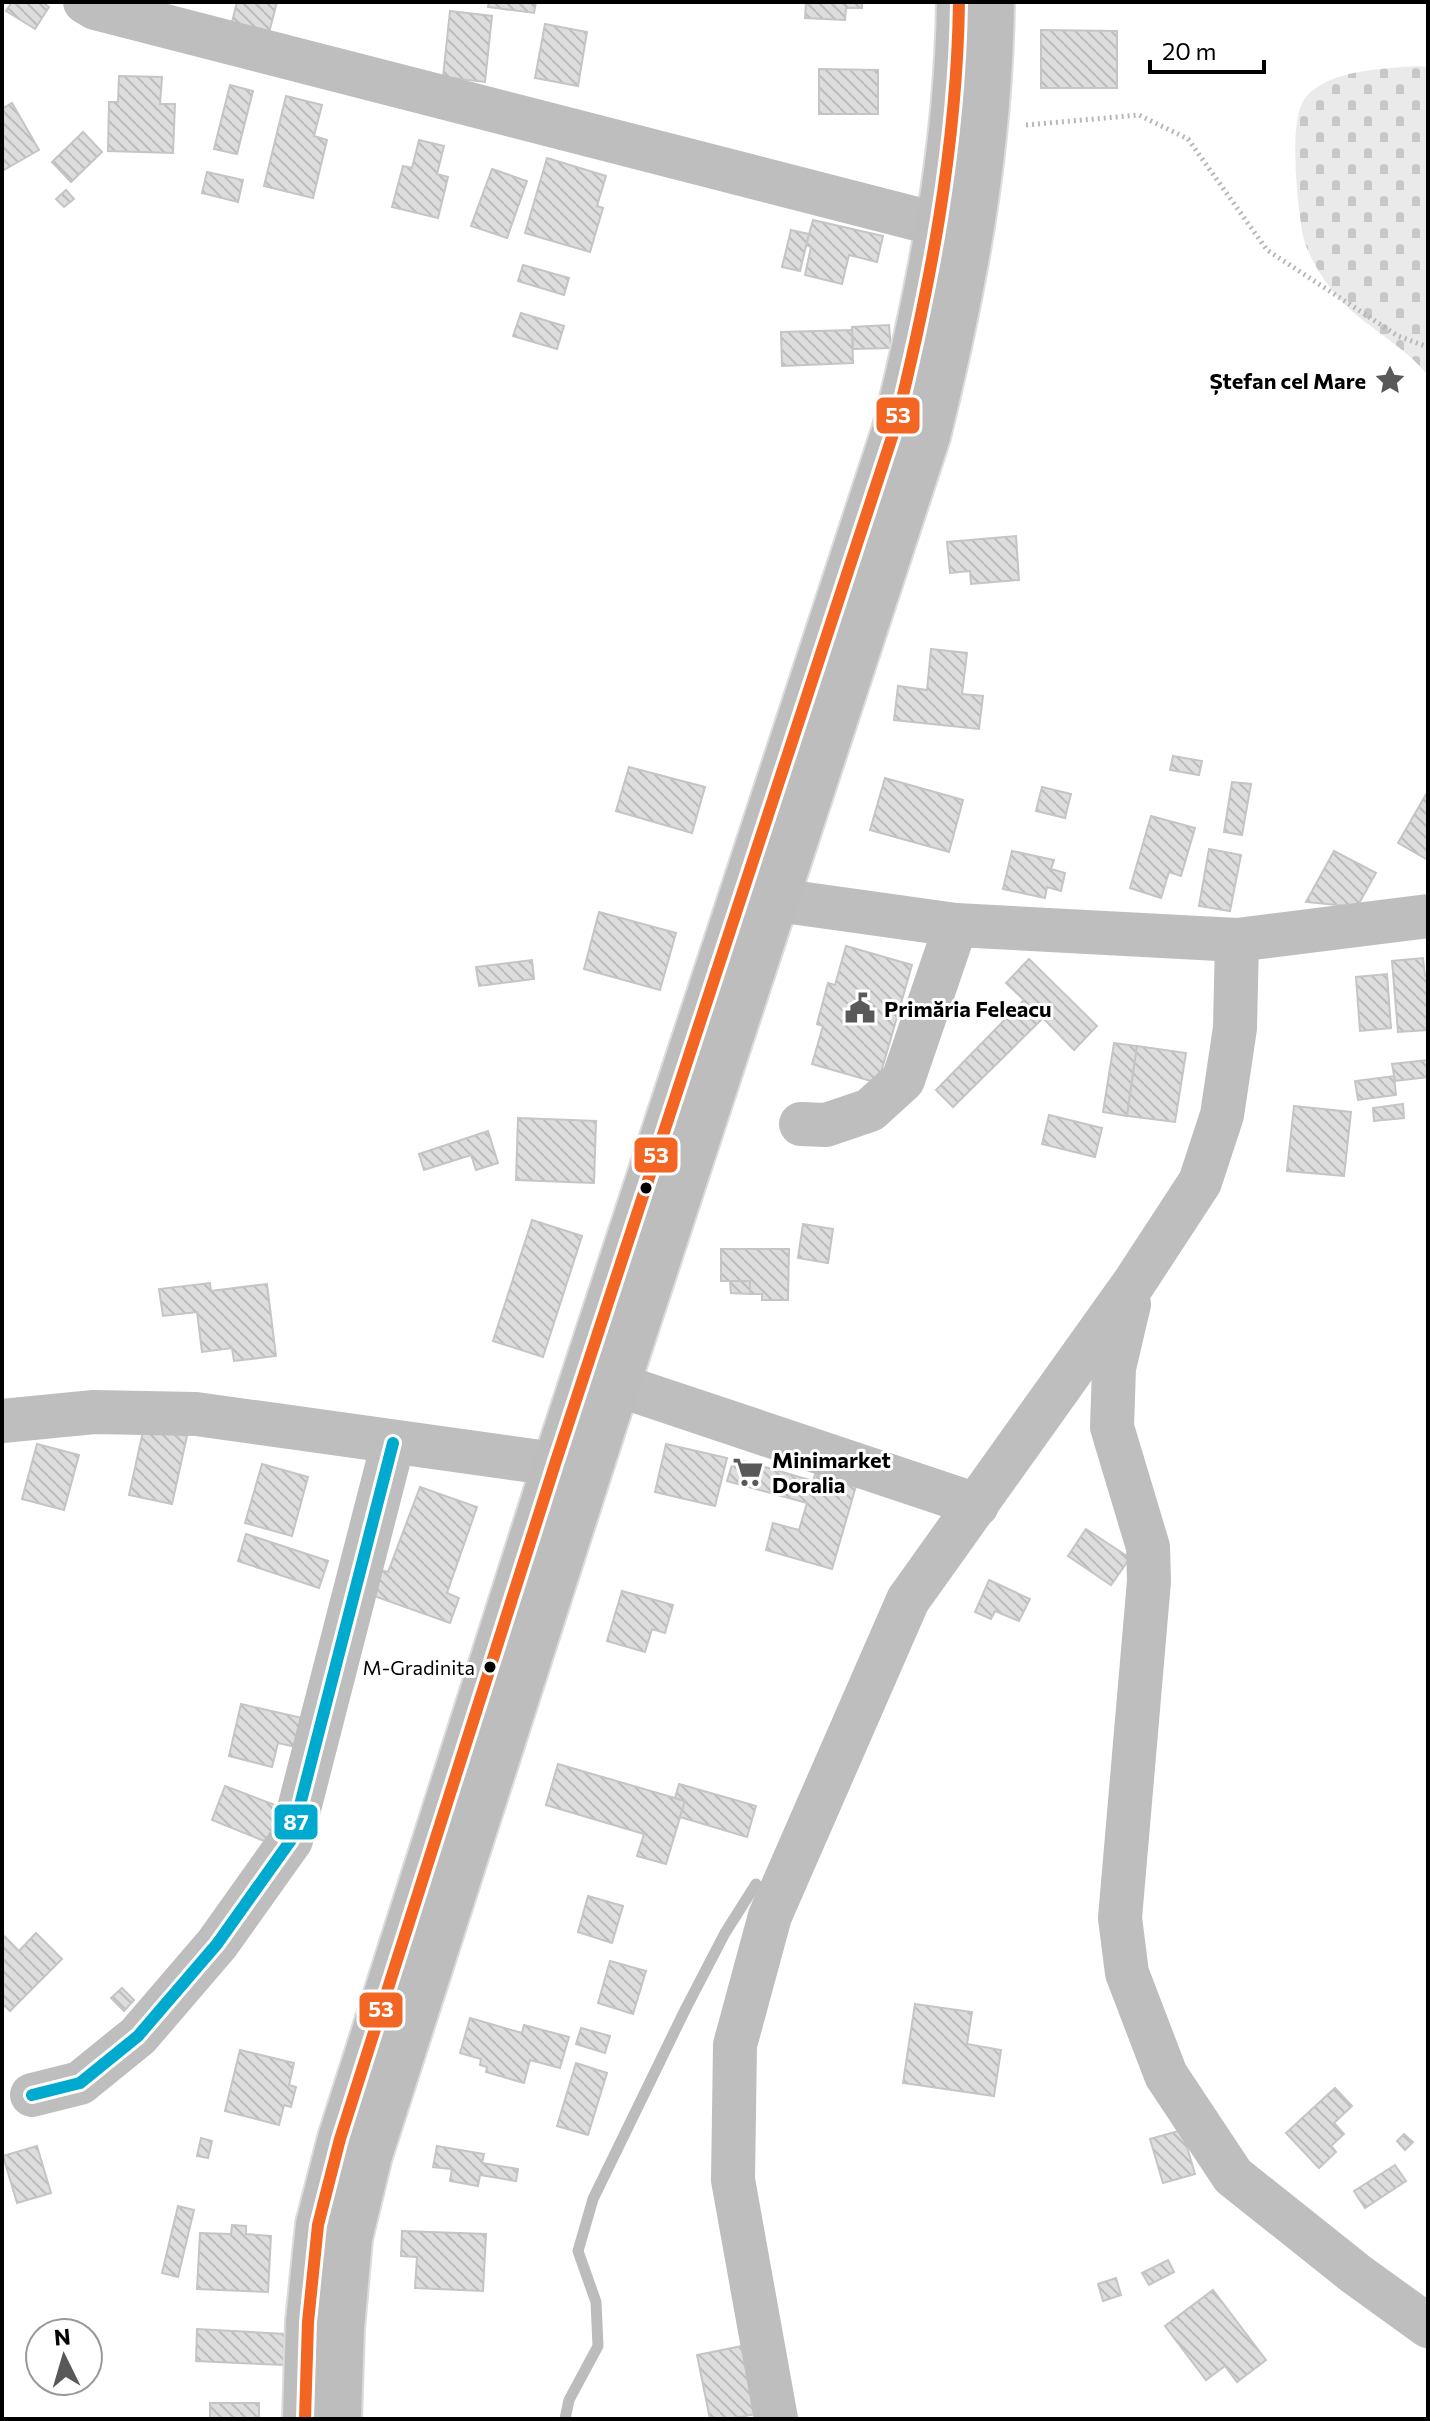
<svg xmlns="http://www.w3.org/2000/svg" width="1430" height="2421" font-family="Commissioner,sans-serif">
<defs>
<pattern id="cemetery-stones" width="16" height="16" patternUnits="userSpaceOnUse" patternTransform="scale(2)"><rect width="16" height="16" fill="#eaeaea"/><path d="M2 7V4a2 2 0 0 1 4 0v3zM10 15v-3a2 2 0 0 1 4 0v3z" fill="#c7c7c7"/></pattern>
<pattern id="building-back-hatch" width="6" height="6" patternUnits="userSpaceOnUse" patternTransform="scale(2)"><rect width="6" height="6" fill="#ddd"/><path d="M-1 5l2 2M0 0l6 6M5-1l2 2" fill="none" stroke="#bcbcbc"/></pattern>
</defs>
<rect width="100%" height="100%" fill="#fff"/>
<path fill="url(#cemetery-stones)" d="M1417 66 1428 67V375C1399 340 1355 323 1328 285 1318 271 1307 253 1303 236 1298 207 1287 119 1306 97 1330 69 1383 69 1417 66Z"/>
<g fill="none" stroke-linecap="round" stroke-linejoin="round">
<polyline stroke="#bcbcbc" stroke-width="11" points="565,2419 569,2400 598,2346 596,2302 578,2251 593,2199 685,2010 725,1933 756,1884"/>
</g>
<g fill="url(#building-back-hatch)" stroke="#c5c5c5" stroke-width="2">
<polygon points="12,2 42,2 49,7 35,29 6,11"/>
<polygon points="237,2 277,2 266,44 229,34"/>
<polygon points="489,2 536,2 534,13 488,7"/>
<polygon points="806,2 862,2 862,8 846,8 845,20 805,18"/>
<polygon points="450,11 492,16 485,82 443,77"/>
<polygon points="545,24 587,32 578,86 535,78"/>
<polygon points="1041,30 1117,31 1117,88 1041,88"/>
<polygon points="819,69 878,70 878,114 819,114"/>
<polygon points="119,76 162,77 160,104 175,104 173,153 108,151 109,102 118,102"/>
<polygon points="230,85 253,91 237,154 214,149"/>
<polygon points="286,96 322,105 314,136 327,140 313,198 264,186"/>
<polygon points="12,103 39,150 2,171 2,109"/>
<polygon points="83,132 102,152 71,182 52,162"/>
<polygon points="419,140 444,146 437,174 448,177 438,218 392,207 403,166 412,168"/>
<polygon points="547,158 606,176 597,206 603,208 590,252 525,233"/>
<polygon points="492,169 527,181 507,238 471,226"/>
<polygon points="207,172 243,180 238,202 202,193"/>
<polygon points="66,190 74,199 64,207 56,199"/>
<polygon points="813,220 883,236 877,262 849,255 842,284 805,275 811,247 806,245"/>
<polygon points="791,230 809,234 800,271 782,267"/>
<polygon points="523,265 569,278 564,295 518,281"/>
<polygon points="521,313 564,326 557,349 513,336"/>
<polygon points="889,325 891,348 853,349 852,327"/>
<polygon points="852,330 853,363 782,366 781,332"/>
<polygon points="1016,536 1019,580 971,584 970,571 950,573 947,542"/>
<polygon points="931,649 967,653 962,694 983,696 979,729 894,720 898,686 927,690"/>
<polygon points="1173,756 1202,761 1199,775 1170,770"/>
<polygon points="629,767 705,787 692,833 616,811"/>
<polygon points="885,778 963,800 949,852 870,830"/>
<polygon points="1232,782 1251,784 1242,835 1224,832"/>
<polygon points="1042,787 1071,794 1065,818 1036,811"/>
<polygon points="1428,791 1428,860 1398,843"/>
<polygon points="1151,816 1195,828 1181,876 1169,872 1161,898 1130,888"/>
<polygon points="1209,849 1241,855 1230,911 1199,906"/>
<polygon points="1012,851 1054,860 1051,869 1065,873 1061,891 1047,887 1045,898 1003,889"/>
<polygon points="1334,851 1376,873 1357,907 1306,902"/>
<polygon points="599,912 676,933 660,990 584,969"/>
<polygon points="846,946 912,965 878,1083 812,1064 823,1026 817,1024 828,983 835,985"/>
<polygon points="1423,958 1425,976 1428,975 1428,1030 1398,1032 1392,961"/>
<polygon points="1029,959 1097,1026 1074,1050 1043,1018 953,1107 936,1090 1024,1000 1006,983"/>
<polygon points="532,960 534,979 479,986 476,967"/>
<polygon points="1387,974 1391,1028 1360,1031 1356,977"/>
<polygon points="1114,1043 1137,1046 1127,1116 1103,1112"/>
<polygon points="1137,1046 1186,1053 1175,1122 1127,1116"/>
<polygon points="1428,1060 1428,1077 1395,1081 1392,1064"/>
<polygon points="1394,1076 1396,1095 1358,1100 1355,1081"/>
<polygon points="1403,1104 1404,1118 1374,1121 1373,1108"/>
<polygon points="1294,1106 1351,1112 1344,1176 1287,1171"/>
<polygon points="1049,1115 1102,1128 1095,1157 1042,1144"/>
<polygon points="518,1118 596,1121 594,1183 516,1180"/>
<polygon points="488,1131 498,1163 476,1170 471,1155 424,1170 419,1154"/>
<polygon points="532,1220 582,1236 543,1357 493,1341"/>
<polygon points="803,1224 833,1229 828,1263 798,1258"/>
<polygon points="721,1249 789,1249 788,1300 762,1300 762,1294 750,1294 750,1281 721,1281"/>
<polygon points="730,1281 750,1281 750,1294 731,1293"/>
<polygon points="210,1283 211,1291 267,1284 276,1356 234,1361 232,1348 202,1352 197,1312 163,1316 159,1289"/>
<polygon points="144,1427 187,1436 172,1504 129,1495"/>
<polygon points="37,1444 79,1455 64,1510 22,1499"/>
<polygon points="666,1444 727,1458 715,1506 655,1492"/>
<polygon points="734,1458 813,1481 815,1475 856,1486 832,1569 766,1550 773,1523 799,1530 807,1503 727,1481"/>
<polygon points="262,1464 308,1477 292,1536 245,1523"/>
<polygon points="420,1487 477,1507 447,1593 459,1598 450,1623 371,1595 380,1570 388,1572"/>
<polygon points="1086,1529 1130,1558 1111,1585 1068,1556"/>
<polygon points="246,1534 328,1561 319,1588 238,1561"/>
<polygon points="989,1580 1030,1599 1019,1621 995,1611 991,1619 975,1612"/>
<polygon points="622,1591 673,1605 665,1633 652,1629 645,1652 607,1641"/>
<polygon points="241,1704 311,1720 305,1749 278,1743 272,1767 229,1756"/>
<polygon points="558,1764 685,1801 666,1864 637,1856 644,1834 546,1805"/>
<polygon points="679,1784 756,1806 747,1837 680,1817 685,1801 675,1798"/>
<polygon points="225,1786 283,1808 269,1843 212,1820"/>
<polygon points="588,1896 623,1906 612,1943 578,1932"/>
<polygon points="36,1933 62,1959 10,2011 2,2003 2,1934 19,1951"/>
<polygon points="610,1961 646,1971 633,2014 598,2003"/>
<polygon points="122,1988 134,2000 124,2011 111,1998"/>
<polygon points="915,2004 972,2012 967,2044 1001,2050 994,2096 903,2083"/>
<polygon points="470,2018 522,2033 524,2025 569,2037 560,2068 530,2060 524,2083 486,2072 487,2067 480,2065 481,2059 460,2053"/>
<polygon points="581,2028 610,2036 605,2053 576,2044"/>
<polygon points="240,2050 294,2063 289,2085 296,2087 291,2107 284,2105 279,2125 225,2111"/>
<polygon points="576,2063 607,2073 588,2135 557,2126"/>
<polygon points="1335,2088 1352,2106 1334,2123 1344,2134 1331,2146 1336,2152 1319,2168 1286,2133"/>
<polygon points="1182,2130 1195,2174 1163,2183 1150,2139"/>
<polygon points="1404,2134 1413,2142 1405,2150 1397,2141"/>
<polygon points="201,2138 212,2141 208,2158 197,2156"/>
<polygon points="37,2146 51,2193 17,2203 3,2156"/>
<polygon points="437,2146 484,2154 482,2163 518,2169 516,2181 480,2175 478,2186 450,2181 452,2169 433,2167"/>
<polygon points="1395,2165 1406,2181 1365,2208 1354,2191"/>
<polygon points="178,2206 194,2210 178,2277 162,2273"/>
<polygon points="232,2225 246,2226 246,2234 271,2236 268,2292 197,2289 200,2233 231,2234"/>
<polygon points="402,2231 486,2234 483,2291 415,2288 417,2257 401,2256"/>
<polygon points="1168,2260 1174,2272 1149,2285 1142,2273"/>
<polygon points="1116,2278 1121,2295 1103,2301 1098,2284"/>
<polygon points="1213,2290 1266,2360 1237,2382 1225,2366 1206,2380 1165,2326"/>
<polygon points="197,2329 285,2334 284,2365 196,2361"/>
<polygon points="742,2346 756,2414 730,2419 710,2419 697,2355"/>
<rect x="210" y="2403" width="49" height="16"/>
</g>
<g fill="none" stroke-linecap="round" stroke-linejoin="round">
<g stroke="#dbdbdb" stroke-width="48">
<g id="major">
<path d="M305 2419 308 2322 318 2225 340 2139 555 1464 895 428C930 287 957 147 959 2"/>
<path d="M339 2419 342 2328 350 2238 370 2155 604 1426 928 436C964 290 990 153 992 2"/>
</g>
</g>
<polyline stroke="#b8b8b8" stroke-width="5" stroke-dasharray="2 4" stroke-linecap="butt" points="1026,125 1139,115 1188,139 1267,250 1398,336 1428,347"/>
<g stroke="#bebebe" stroke-width="44">
<polyline points="85,2 95,8 940,225"/>
<polyline points="777,900 956,925 1237,940 1428,916"/>
<polyline points="801,1124 826,1125 870,1110 903,1080 956,925"/>
<polyline points="1129,1304 1114,1368 1112,1427 1148,1547 1149,1581 1120,1918 1127,1973 1166,2075 1233,2176 1356,2274 1428,2326"/>
<polyline points="618,1385 977,1505"/>
<polyline points="2,1421 94,1412 196,1414 555,1464"/>
<polyline points="32,2095 80,2083 138,2036 217,1944 291,1840 393,1443"/>
<polyline points="776,2419 733,2180 735,2045 770,1916 908,1600 1134,1283 1200,1182 1222,1115 1235,1028 1237,940"/>
</g>
<use href="#major" stroke="#bdbdbd" stroke-width="44"/>
<g stroke="#fff" stroke-width="18">
<path id="bus-1" d="M305 2419 308 2322 318 2225 340 2139 555 1464 895 428C930 287 957 147 959 2"/>
</g>
<g stroke="#fff" stroke-width="18">
<polyline id="bus-2" points="32,2095 80,2083 138,2036 217,1944 291,1840 393,1443"/>
</g>
<use href="#bus-1" stroke="#f26522" stroke-width="12"/>
<use href="#bus-2" stroke="#00a9ce" stroke-width="12"/>
</g>
<defs>
<g id="sight-bare" transform="scale(2.4)"><path d="M0-6L1.8-2.2L6-1.7L2.9 1.2L3.7 5.4L0 3.3L-3.7 5.4L-2.9 1.2L-6-1.7L-1.8-2.2Z" fill="#595959" stroke="#fff" stroke-width="2.5" paint-order="stroke"/></g>
<g id="civic-bare" transform="scale(2.4)"><path d="M-.6-6.5H3V-4.5H.6V-3L4-1V1h2V6H-6V1h2V-1L-.6-3ZM-1.2 2.5V6h2.4V2.5Z" fill="#595959" stroke="#fff" stroke-width="2.5" paint-order="stroke"/></g>
<g id="supermarket-bare" transform="scale(2.4)"><path d="M-6-5.5h2.5l.6 2H6L4.5 2H-2.5L-4.4-4H-6ZM-1.5 3.2a1.3 1.3 0 1 0 .1 0ZM3 3.2a1.3 1.3 0 1 0 .1 0Z" fill="#595959" stroke="#fff" stroke-width="2.5" paint-order="stroke"/></g>
</defs>
<g fill-rule="evenodd">
<use href="#sight-bare" x="1390" y="380"/>
<use href="#civic-bare" x="860" y="1008"/>
<use href="#supermarket-bare" x="748" y="1472"/>
</g>
<g fill="#000" stroke="#fff" stroke-width="3">
<circle cx="646" cy="1188" r="7"/>
<circle cx="490" cy="1667" r="7"/>
</g>
<g text-anchor="middle" dominant-baseline="central" stroke-width="6" stroke-linejoin="round" paint-order="stroke">
<g font-size="20" fill="#000" stroke="#fff" text-anchor="end">
<text x="475" y="1667">M-Gradinita</text>
</g>
<g font-size="22" font-weight="bold" fill="#000" stroke="#fff" text-anchor="start">
<text x="1366" y="380" text-anchor="end">Ștefan cel Mare</text>
<text x="884" y="1008">Primăria Feleacu</text>
<text x="772" y="1459">Minimarket<tspan x="772" dy="25">Doralia</tspan></text>
</g>
</g>
<g stroke="#fff" stroke-width="3">
<rect x="875" y="396" width="46" height="39" rx="8" fill="#f26522"/>
<rect x="633" y="1136" width="46" height="38" rx="8" fill="#f26522"/>
<rect x="273" y="1803" width="46" height="38" rx="8" fill="#00a9ce"/>
<rect x="358" y="1991" width="46" height="38" rx="8" fill="#f26522"/>
</g>
<g font-size="22" text-anchor="middle" font-weight="bold" fill="#fff">
<text x="898" y="423">53</text>
<text x="656" y="1163">53</text>
<text x="296" y="1830">87</text>
<text x="381" y="2017">53</text>
</g>
<rect width="1430" height="2421" fill="none" stroke="#000000" stroke-width="8"/>
<g transform="translate(64 2357) rotate(355)"><circle r="38" fill="#ffffff" stroke="#999999" stroke-width="2"/>
<path d="M0-6L14 30L0 20L-14 30Z" fill="#595959"/>
<text y="-12" font-size="22" font-weight="bold" text-anchor="middle" fill="#000000">N</text>
</g>
<path d="M1150 60v12h114v-12" fill="none" stroke="#000000" stroke-width="4"/>
<text x="1162" y="60" font-size="24" fill="#000000" stroke="#ffffff" stroke-width="6" paint-order="stroke">20 m</text>
</svg>
